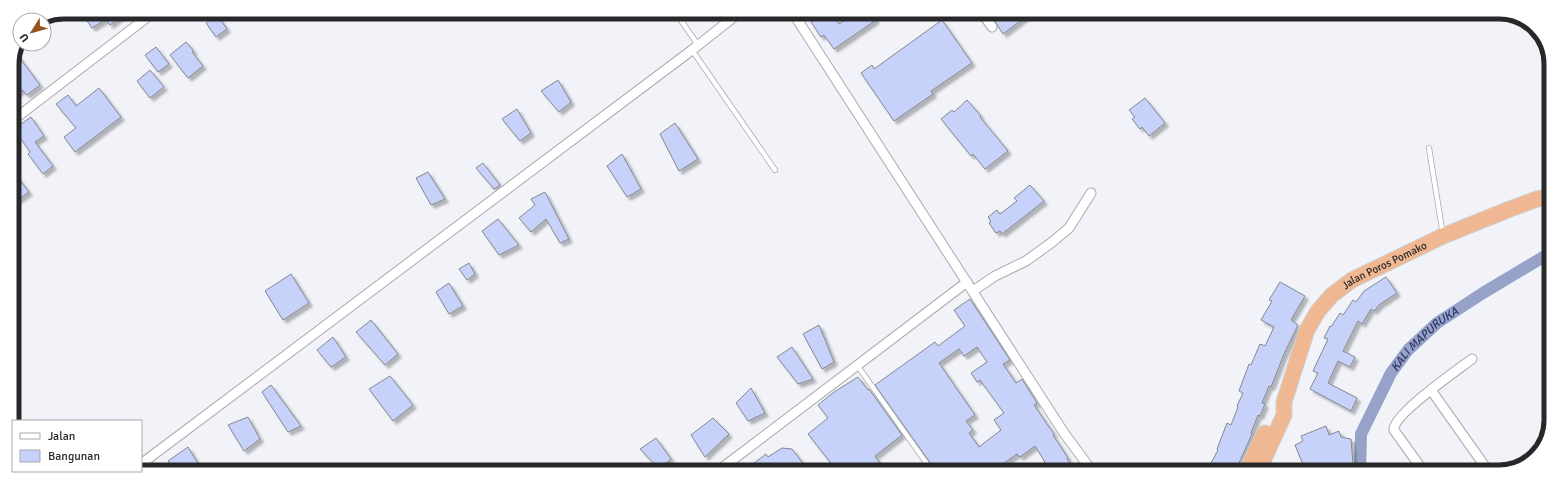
<svg xmlns="http://www.w3.org/2000/svg" width="1563" height="484" font-family="Signika,sans-serif">
<defs>
<filter id="shadow"><feDropShadow dx="3.5" dy="3.5" stdDeviation="1" flood-color="#0004"/></filter>
</defs>
<rect width="100%" height="100%" fill="#f1f3f9"/>
<g fill="none" stroke-linecap="round" stroke-linejoin="round">
<path stroke="#97a2c8" stroke-width="12" id="s1" d="M1360 472 1361 434 1391 373 1408 350 1437 323 1483 293 1550 253"/>
</g>
<g fill="#c7d2fa" stroke="#86878d" fill-rule="evenodd" filter="url(#shadow)">
<polygon points="93,12 127,12 110,25 106,19 92,28 87,21 96,16"/>
<polygon points="812,13 832,13 839,24 855,13 871,13 876,20 834,49 824,35 821,37 811,22 815,19"/>
<polygon points="995,13 1031,13 1003,34 994,20 998,17"/>
<polygon points="217,15 227,29 216,37 206,23"/>
<polygon points="942,20 972,63 931,91 933,94 894,121 861,73 872,65 874,69"/>
<polygon points="186,42 194,51 192,52 203,66 188,78 170,55"/>
<polygon points="156,47 169,64 158,72 145,55"/>
<polygon points="16,53 40,85 27,95 22,90 12,97 12,64"/>
<polygon points="150,70 164,87 150,98 137,81"/>
<polygon points="558,80 571,102 559,112 541,91"/>
<polygon points="99,88 121,117 75,152 64,137 76,128 56,104 68,95 76,106"/>
<polygon points="1145,98 1165,123 1149,136 1142,127 1140,129 1132,119 1135,117 1129,110"/>
<polygon points="967,100 981,116 980,117 1008,151 985,169 973,154 971,156 941,119 952,110 954,112"/>
<polygon points="517,109 531,133 520,141 502,119"/>
<polygon points="31,117 44,136 35,142 53,166 43,174 28,154 30,152 14,129"/>
<polygon points="675,123 698,159 679,171 660,134"/>
<polygon points="622,154 641,189 627,197 607,166"/>
<polygon points="483,163 500,185 494,189 476,168"/>
<polygon points="12,170 29,192 12,204"/>
<polygon points="428,172 445,199 431,205 416,178"/>
<polygon points="1030,185 1044,201 1002,234 1000,231 996,233 989,223 991,222 988,217 997,210 1000,214 1017,201 1014,198"/>
<polygon points="545,192 569,239 560,243 546,219 531,232 519,218 535,205 531,199"/>
<polygon points="498,219 519,245 499,255 482,231"/>
<polygon points="469,263 475,274 467,280 459,269"/>
<polygon points="291,274 309,303 283,320 265,291"/>
<polygon points="1386,277 1397,293 1379,305 1374,311 1371,309 1362,324 1358,321 1343,351 1355,357 1350,367 1338,361 1328,383 1357,398 1351,411 1310,389 1318,373 1313,371 1328,339 1324,338 1330,326 1331,327 1340,313 1343,315 1353,300 1356,302 1364,291"/>
<polygon points="1280,282 1305,296 1291,320 1298,325 1284,354 1271,387 1269,386 1262,403 1265,404 1260,416 1258,415 1251,433 1252,434 1235,472 1213,472 1215,468 1210,465 1218,450 1217,449 1227,423 1231,425 1238,407 1237,406 1243,393 1239,391 1249,364 1251,365 1260,344 1265,346 1274,327 1261,320 1272,301 1269,300"/>
<polygon points="449,283 463,306 449,314 436,292"/>
<path d="M970 299 1010 360 1003 364 1016 383 1022 379 1037 403 1034 405 1047 424 1054 434 1053 435 1068 458 1067 459 1073 467 1067 471H1048L1043 464 1045 462 1035 446 1020 457 1017 454 1004 463 996 468 999 471H961L956 463 944 471H936L875 385 935 342 938 346 965 326 954 310ZM977 347 987 362 971 373 977 382 980 380 1004 413 994 420 1001 430 979 447 969 433 973 430 966 421 975 415 939 363 959 349 964 356Z"/>
<polygon points="371,320 398,354 385,365 356,332"/>
<polygon points="819,325 834,362 822,369 803,334"/>
<polygon points="333,337 346,357 331,367 317,350"/>
<polygon points="792,347 813,379 798,384 777,357"/>
<polygon points="390,376 413,405 393,421 369,389"/>
<polygon points="858,377 868,390 869,389 902,435 875,456 883,468 879,471 839,471 835,465 833,466 808,434 828,418 818,405 834,392"/>
<polygon points="271,385 301,426 288,432 262,392"/>
<polygon points="751,388 765,413 748,421 736,403"/>
<polygon points="248,417 260,439 244,451 228,425"/>
<polygon points="713,418 729,434 705,457 691,435"/>
<polygon points="1326,426 1329,435 1339,431 1341,437 1351,439 1353,464 1335,472 1306,472 1295,445 1303,441 1301,436"/>
<polygon points="656,438 671,459 659,469 640,449"/>
<polygon points="188,447 202,470 177,470 168,461"/>
<polygon points="782,448 792,449 809,471 754,471 750,466 766,454 768,457"/>
</g>
<g fill="none" stroke-linecap="round" stroke-linejoin="round">
<g stroke="#a9abb0" stroke-width="6">
<g id="service">
<polyline points="676,13 698,45"/>
<polyline points="692,50 775,170"/>
<polyline points="1429,148 1443,235"/>
<polyline points="857,365 932,471"/>
</g>
</g>
<g stroke="#a9abb0" stroke-width="11">
<g id="minor">
<polyline points="793,13 1064,433 1092,471"/>
<polyline points="982,13 992,27"/>
<polyline points="12,121 154,12"/>
<polyline points="973,291 995,276 1026,261 1051,243 1069,228 1091,193"/>
<polyline points="1431,390 1489,472"/>
<polyline points="141,464 692,50 739,13"/>
<polyline points="718,471 967,282"/>
<path d="M1424 472 1394 430C1392 415 1459 369 1472 359"/>
</g>
</g>
<g stroke="#d0d0d0" stroke-width="17">
<g id="trunk">
<polyline points="1246,472 1265,433"/>
<path id="s2" d="M1258 472 1284 415V402L1307 330 1318 311 1332 295 1352 280 1443 236 1510 209 1537 199 1550 197"/>
</g>
</g>
<use href="#service" stroke="#fff" stroke-width="4.5"/>
<use href="#minor" stroke="#fff" stroke-width="9"/>
<use href="#trunk" stroke="#f0b892" stroke-width="15"/>
</g>
<g text-anchor="middle" dominant-baseline="central" stroke-width="3" stroke-linejoin="round" paint-order="stroke">
<g font-size="11" fill="#28282b" stroke="#fff">
<text stroke="none"><textPath href="#s2" startOffset="255">Jalan Poros Pomako</textPath></text>
</g>
<g font-size="12" font-style="italic" fill="#2d3768" stroke="#fff">
<text stroke="none"><textPath href="#s1" startOffset="154">KALI MAPURUKA</textPath></text>
</g>
</g>
<path d="M0 0H1563V484H0ZM64 19H1499A45 45 0 0 1 1544 64V420A45 45 0 0 1 1499 465H64A45 45 0 0 1 19 420V64A45 45 0 0 1 64 19Z" fill="#fff" fill-rule="evenodd"/>
<path fill="none" stroke="#28282b" stroke-width="5" d="M64 19H1499A45 45 0 0 1 1544 64V420A45 45 0 0 1 1499 465H64A45 45 0 0 1 19 420V64A45 45 0 0 1 64 19Z"/>
<rect x="12" y="420" width="130" height="52" fill="#ffffff" stroke="#a9a9aa"/>
<rect x="20" y="433" width="20" height="6" fill="#ffffff" stroke="#a9a9aa"/>
<text x="48" y="440" font-size="12" fill="#28282b">Jalan</text>
<rect x="20" y="450" width="20" height="12" fill="#c7d2fa" stroke="#a9a9aa"/>
<text x="48" y="460" font-size="12" fill="#28282b">Bangunan</text>
<g transform="translate(32 32) rotate(233)"><circle r="19" fill="#ffffff" stroke="#a9a9aa"/>
<path d="M0-3L7 15L0 10L-7 15Z" fill="#94531e"/>
<text y="-6" font-size="11" font-weight="bold" text-anchor="middle" fill="#28282b">U</text>
</g>
</svg>
